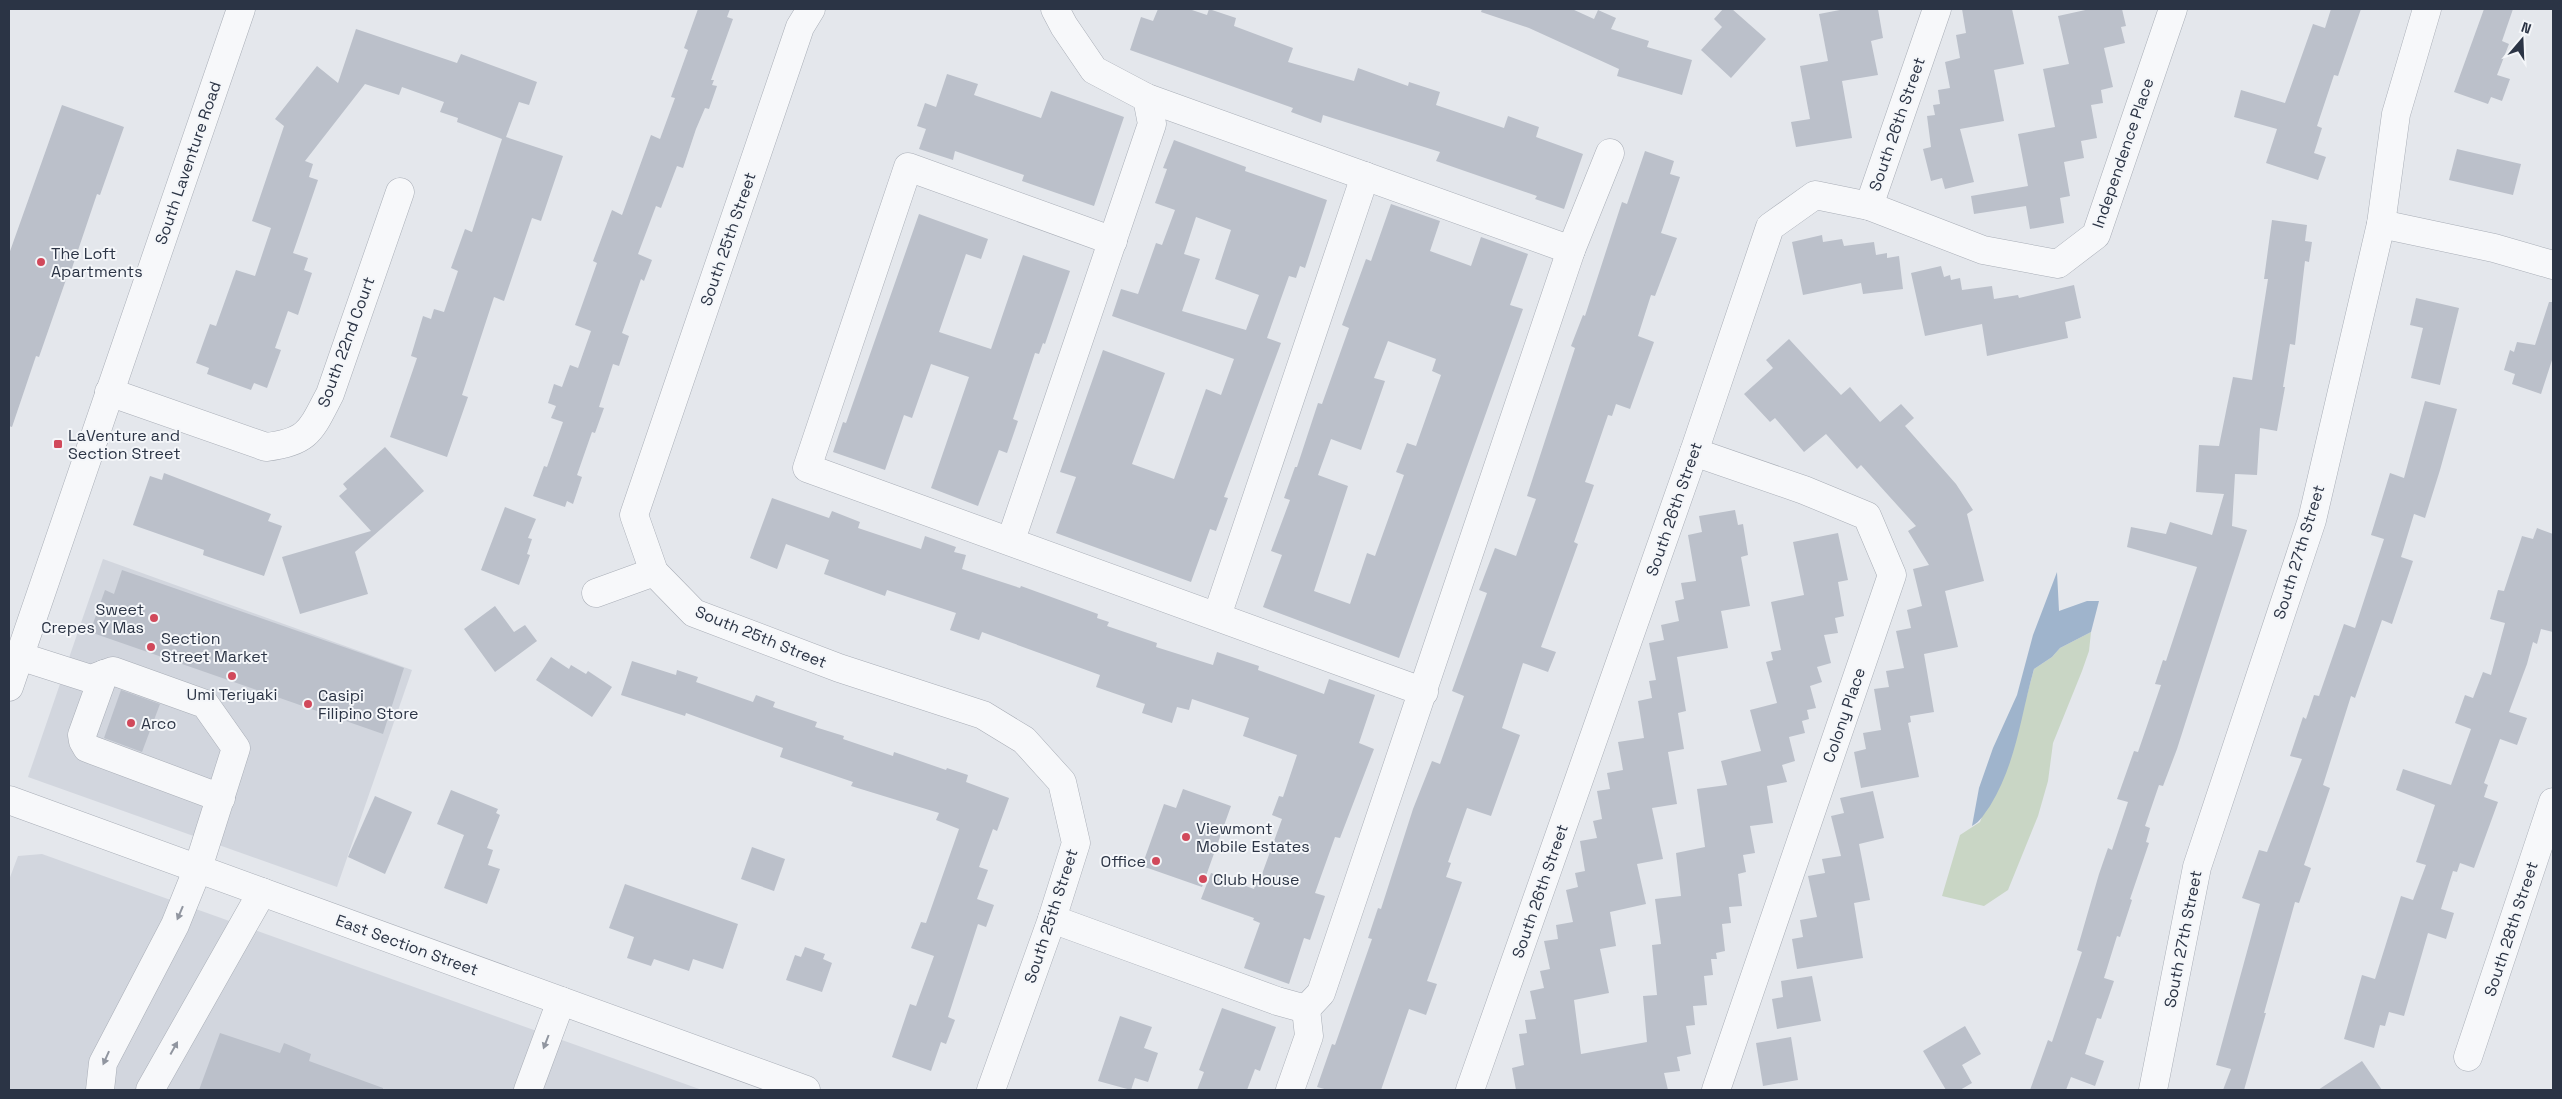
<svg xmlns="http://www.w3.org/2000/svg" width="2562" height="1099" font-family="'Space Grotesk',sans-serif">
<rect width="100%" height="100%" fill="#e4e7ec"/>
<g fill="#d2d6de">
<polygon points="103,559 412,670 337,887 28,777"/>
<polygon points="42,854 702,1090 9,1090 9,880 18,856"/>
</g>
<polygon fill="#c9d6c5" points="2091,632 2089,651 2082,671 2053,743 2048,781 2038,816 2008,890 1984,906 1942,896 1960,835 1980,822 2027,695 2034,669 2052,657 2060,648"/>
<path fill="#9fb4cc" d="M2057 572 2059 611 2087 601H2099L2091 632 2060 648 2052 657 2034 669C2020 718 2017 761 1990 806 1984 814 1981 821 1972 826L1979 788 1993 748 2017 695 2033 635Z"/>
<g fill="#bbc0ca" fill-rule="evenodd">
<polygon points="698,9 730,9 727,17 733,19 711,80 714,80 712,85 717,86 709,109 705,108 696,129 683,168 677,166 661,208 656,206 638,254 652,260 644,281 641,279 622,333 629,336 619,366 613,364 599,407 604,408 595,433 592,432 577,475 582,477 573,504 567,501 565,507 533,496 544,466 547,467 563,422 551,418 556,406 548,403 554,384 562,387 570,365 578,368 591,331 575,325 597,263 593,261 612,210 622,215 651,135 660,139 675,98 671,97 688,50 684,48"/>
<polygon points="1158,9 1189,9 1207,15 1209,9 1236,18 1234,26 1293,48 1288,62 1354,81 1358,68 1408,86 1409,82 1440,92 1436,105 1504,128 1508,116 1539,127 1536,137 1583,154 1564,209 1535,199 1537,196 1436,161 1440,152 1323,115 1321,123 1291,112 1293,108 1130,50 1141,17 1153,21"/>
<polygon points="1482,9 1572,9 1594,19 1598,10 1616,18 1611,29 1649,41 1647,47 1692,60 1682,95 1617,76 1619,69 1529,28 1481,12"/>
<polygon points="1723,9 1732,9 1766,39 1731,78 1701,50 1722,27 1714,19"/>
<polygon points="1845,9 1878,9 1883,38 1871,41 1878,75 1842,81 1852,138 1796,147 1791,122 1810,119 1800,66 1828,61 1819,14"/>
<polygon points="1962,9 2012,9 2024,64 1994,70 2004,121 1960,129 1974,182 1945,189 1942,178 1931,181 1923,149 1931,147 1927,116 1935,115 1933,105 1940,104 1938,90 1950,88 1945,62 1960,58 1956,35 1966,33"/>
<polygon points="2090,9 2122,9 2126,26 2121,27 2125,43 2104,48 2113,87 2101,90 2103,103 2091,105 2097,138 2081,141 2084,158 2064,162 2070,196 2060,198 2064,223 2030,229 2026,206 1974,214 1971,196 2028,186 2018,134 2055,127 2043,69 2069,64 2058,16"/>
<polygon points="2331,9 2361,9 2338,76 2334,75 2317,126 2322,128 2314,153 2326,157 2318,180 2266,163 2277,129 2234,117 2241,90 2285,103 2313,24 2325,28"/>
<polygon points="2484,9 2513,9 2502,41 2509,44 2497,75 2510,79 2502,101 2491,97 2488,104 2454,92"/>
<polygon points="356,29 457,63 461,54 537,82 529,105 519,102 506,137 563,156 541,221 532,218 504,301 494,297 462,395 468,397 447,457 390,437 417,358 411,356 423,316 431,319 434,309 444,312 458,271 451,268 465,229 472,232 502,139 457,122 458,118 440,112 444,102 402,87 399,95 365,84 305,161 313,164 309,177 318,180 293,253 308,258 304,270 312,273 298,315 288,311 275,348 281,350 267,388 254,383 251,390 207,374 209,368 196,363 210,324 216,326 236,270 255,276 271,228 252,221 284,126 275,119 317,66 338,83"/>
<polygon points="947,74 978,84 974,95 1041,118 1051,91 1124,117 1094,206 1022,181 1024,175 955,151 953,160 919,149 926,129 917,126 925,103 936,107"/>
<polygon points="62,105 124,127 100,195 97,194 71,271 69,271 39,357 36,356 12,427 9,426 9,254"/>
<path d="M1174 140 1246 167 1245 171 1327 200 1305 268 1300 266 1296 278 1289 276 1267 338 1281 343 1224 497 1228 498 1216 531 1210 529 1191 582 1056 533 1076 477 1060 472 1103 350 1165 373 1132 464 1174 479 1206 389 1221 395 1234 359 1112 316 1121 289 1138 294 1156 243 1162 245 1175 210 1155 203 1167 169 1163 168ZM1196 217 1231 230 1215 279 1259 295 1246 330 1182 311 1200 259 1184 254Z"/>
<polygon points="2457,149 2521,164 2513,195 2449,180"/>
<polygon points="1645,151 1674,161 1670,174 1680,177 1661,233 1677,238 1655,296 1651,295 1638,336 1654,342 1630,409 1616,404 1612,416 1608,415 1585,482 1594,485 1574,542 1578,544 1541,647 1556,652 1548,672 1523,663 1502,728 1520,735 1491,816 1467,808 1448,862 1451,863 1446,877 1462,882 1427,981 1437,984 1426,1015 1409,1009 1381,1090 1328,1090 1317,1087 1332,1044 1335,1045 1372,939 1368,938 1378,908 1381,909 1413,809 1432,761 1440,764 1464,696 1452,691 1487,593 1479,590 1495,548 1516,556 1536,499 1527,496 1575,348 1571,346 1583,315 1585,316 1622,202 1627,204"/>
<path d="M1391 204 1440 221 1430 251 1471 266 1481 237 1528 254 1510 305 1523 309 1399 658 1263 607 1282 555 1271 551 1290 500 1284 498 1295 467H1297L1318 403 1322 404 1349 328 1342 325 1366 259 1371 261ZM1388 341 1436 359 1432 371 1441 375 1416 446 1407 443 1396 472 1404 475 1375 556 1367 553 1350 604 1314 591 1348 486 1318 475 1331 439 1361 450 1385 381 1374 378Z"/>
<polygon points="919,214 988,239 981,259 966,254 939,332 991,349 1023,255 1070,271 1045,344 1043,343 1039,354 1035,353 1013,419 1018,421 1007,453 999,450 978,506 931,488 969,377 931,364 912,418 904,415 885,470 833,452 843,422 846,423"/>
<polygon points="2272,220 2307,225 2305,241 2312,242 2309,262 2305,261 2295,345 2290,344 2283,387 2285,387 2277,431 2260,428 2257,475 2235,474 2232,526 2247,530 2177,749 2163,786 2159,785 2145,826 2150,828 2146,842 2149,843 2130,899 2132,900 2120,937 2117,936 2104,978 2114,981 2101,1019 2097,1018 2085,1054 2104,1061 2095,1086 2071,1077 2066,1090 2030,1090 2048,1040 2052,1042 2082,952 2077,950 2099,874 2108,848 2112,850 2128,802 2117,799 2134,751 2138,752 2161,685 2155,684 2163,660 2166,661 2197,567 2127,547 2131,527 2166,534 2170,522 2212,535 2224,494 2196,492 2199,445 2219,446 2233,377 2252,380 2268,279 2264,279"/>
<polygon points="1822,235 1823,242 1842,239 1844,246 1874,242 1876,255 1887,253 1887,258 1899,256 1903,289 1863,294 1861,283 1803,295 1792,242"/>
<polygon points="1941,266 1944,277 1950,275 1951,280 1960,278 1962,290 1992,286 1994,299 2018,295 2019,298 2074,285 2081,318 2065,322 2068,338 1987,356 1982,324 1925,336 1911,273"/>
<polygon points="2416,298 2459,308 2440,385 2411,378 2423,328 2410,325"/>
<polygon points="2549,302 2553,302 2553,357 2541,394 2512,384 2515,374 2504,370 2510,350 2514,352 2517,342 2535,345"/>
<polygon points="1789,339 1841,395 1850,387 1880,422 1901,404 1914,418 1905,426 1956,484 1973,510 1967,514 1984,581 1945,591 1958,647 1924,654 1934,712 1910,716 1911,722 1908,723 1919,777 1861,788 1854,752 1866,749 1863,733 1881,730 1874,689 1889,687 1886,671 1904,668 1896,631 1911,628 1907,610 1922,606 1913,569 1929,565 1908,531 1916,526 1861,465 1857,469 1826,434 1804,452 1775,418 1770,422 1744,394 1773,368 1766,360"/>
<polygon points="2425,401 2457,409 2440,470 2425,518 2414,514 2401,557 2413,561 2392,624 2382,620 2355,698 2351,696 2323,785 2330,788 2304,865 2311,868 2299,903 2295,902 2264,1013 2266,1013 2244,1090 2223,1090 2231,1069 2216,1065 2260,904 2242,898 2259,850 2267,852 2302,759 2290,756 2303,717 2306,719 2314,695 2319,696 2344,624 2355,628 2384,539 2371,535 2390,473 2404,478"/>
<polygon points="385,447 424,491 355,552 368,594 300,614 282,557 371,531 339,496 347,489 343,484"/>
<polygon points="164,473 271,514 268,521 282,526 264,576 203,555 204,550 133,525 150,476 162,480"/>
<polygon points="772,498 829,518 832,511 860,522 858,528 921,549 925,536 956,547 954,552 966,555 962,569 1020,588 1021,586 1098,614 1097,618 1109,622 1107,626 1157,643 1156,647 1213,665 1217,652 1259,666 1258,670 1324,694 1329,679 1375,695 1359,743 1374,749 1340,838 1335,837 1315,893 1325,896 1310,940 1304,938 1289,984 1244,968 1260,923 1253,920 1254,918 1201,899 1211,873 1254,889 1259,873 1262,874 1282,819 1272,815 1279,796 1283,797 1297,755 1243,736 1249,718 1192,699 1189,710 1177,707 1172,723 1142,713 1145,704 1096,687 1100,675 982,632 979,640 950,630 956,613 887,590 885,596 824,574 829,560 786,544 777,569 750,558"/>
<polygon points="505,507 536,519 528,538 532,539 527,554 530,555 519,585 481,570"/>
<polygon points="1735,510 1738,525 1743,524 1748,555 1741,557 1750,606 1721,611 1728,648 1677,657 1686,711 1678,713 1684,749 1668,752 1677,804 1652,808 1663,859 1637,864 1646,904 1610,912 1616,946 1600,949 1609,993 1574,1000 1581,1054 1647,1042 1643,996 1657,995 1652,945 1661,944 1655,899 1681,896 1676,853 1705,847 1697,789 1727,785 1721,761 1761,751 1750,710 1777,703 1766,662 1773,660 1771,652 1781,650 1771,602 1804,595 1793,542 1838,533 1848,580 1838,582 1844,616 1835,618 1838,633 1824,635 1831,663 1817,667 1822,682 1810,686 1816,708 1807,710 1809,719 1802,721 1805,733 1789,737 1795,761 1782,765 1787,782 1767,786 1773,823 1750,826 1755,853 1743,855 1746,872 1738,874 1742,906 1729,907 1731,923 1722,924 1725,951 1716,953 1717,959 1711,959 1713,975 1704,976 1707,1005 1693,1006 1695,1025 1686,1026 1691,1054 1677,1057 1680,1071 1664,1073 1668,1090 1516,1090 1512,1068 1524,1065 1519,1034 1527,1033 1525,1020 1536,1019 1530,991 1544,988 1540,971 1550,969 1544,941 1558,939 1556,925 1573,922 1566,890 1578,887 1575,873 1585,871 1580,841 1597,838 1593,821 1602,819 1597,791 1610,789 1607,773 1623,770 1618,742 1644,738 1638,701 1652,698 1649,681 1656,680 1649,643 1664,640 1661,625 1679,621 1675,601 1684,599 1681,583 1696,581 1688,535 1702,532 1699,516"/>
<polygon points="2537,528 2553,534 2553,632 2541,629 2537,644 2533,642 2527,664 2509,712 2527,718 2517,745 2500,739 2484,783 2488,785 2484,797 2498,802 2474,868 2460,863 2457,872 2453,871 2441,909 2454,913 2446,939 2428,933 2404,1016 2389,1012 2385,1026 2380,1025 2374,1048 2344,1039 2362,975 2375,979 2401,896 2413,900 2426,865 2416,862 2435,805 2396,790 2403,769 2451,785 2471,729 2455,723 2465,695 2473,698 2483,672 2491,675 2505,623 2490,619 2498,590 2504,591 2522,536 2533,539"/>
<polygon points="122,570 404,668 383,734 90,632 105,590 114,594"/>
<polygon points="495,606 514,632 525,625 537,641 495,672 464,629"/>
<polygon points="551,657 569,669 571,665 586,674 588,671 612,687 592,717 536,680"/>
<polygon points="632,661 676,675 677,670 698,677 696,682 753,702 756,695 775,702 773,707 817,722 815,727 844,736 843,739 893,756 894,752 946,770 947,768 968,775 966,782 1009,798 997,831 993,829 979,867 988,870 977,899 994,905 986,927 978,924 948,1017 955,1020 946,1044 941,1042 931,1071 892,1057 910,1004 916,1006 934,956 911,948 921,922 926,923 959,829 936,820 939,813 851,786 853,782 780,757 783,748 686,713 685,716 621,695"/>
<polygon points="121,690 160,704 142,752 104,738"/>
<polygon points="1183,789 1231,806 1202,887 1142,866 1164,804 1176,808"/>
<polygon points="451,790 498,809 496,813 500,815 487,848 493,850 488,865 500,869 487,904 444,888 464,835 437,824"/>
<polygon points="1873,791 1884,838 1859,844 1870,900 1854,903 1863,958 1797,969 1792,939 1803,937 1800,920 1817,917 1808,876 1825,873 1822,859 1841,856 1831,816 1844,813 1840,798"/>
<polygon points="375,796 412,812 385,874 348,857"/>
<polygon points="752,847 785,859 774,891 741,879"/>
<polygon points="625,884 738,924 723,969 693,959 689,971 654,959 651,966 627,958 634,937 609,928"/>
<polygon points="805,947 825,954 823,959 832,963 822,992 786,980 795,955 801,957"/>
<polygon points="1812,976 1821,1021 1777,1029 1772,999 1783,997 1781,981"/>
<polygon points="1222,1008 1276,1027 1260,1071 1255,1069 1247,1090 1197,1090 1204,1072 1199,1070"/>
<polygon points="1120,1016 1152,1027 1144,1048 1158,1053 1148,1082 1135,1078 1131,1090 1098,1081"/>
<polygon points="1965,1026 1981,1054 1962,1065 1972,1083 1960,1090 1946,1090 1923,1051"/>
<polygon points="220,1033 280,1053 284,1043 311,1054 309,1061 383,1088 383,1090 199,1090"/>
<polygon points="1791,1037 1798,1080 1763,1086 1756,1043"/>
<polygon points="2362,1061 2382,1090 2318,1090"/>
</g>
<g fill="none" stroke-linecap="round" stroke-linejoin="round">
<g stroke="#a9aeb7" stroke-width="29">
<g id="minor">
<polyline points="811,9 800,27 634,515 654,572 694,613 839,668 983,715 1024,740 1062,782 1076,843 1052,919 991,1090"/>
<polyline points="1055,9 1064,26 1094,70 1147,98 1571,250"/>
<polyline points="1869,206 1937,9"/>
<polyline points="2381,224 2494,248 2553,265"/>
<polyline points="1113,241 908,167 807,468 1424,692"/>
<path d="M109 392 266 447C309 442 311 430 330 394L400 192"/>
<polyline points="1694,452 1804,490 1867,516 1892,575 1716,1090"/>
<polyline points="1011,540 1152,124 1147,98"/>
<polyline points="596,593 654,572"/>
<polyline points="1217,616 1365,176"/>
<polyline points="19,656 91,679 113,671 205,704 236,748 198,868 175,925 103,1063 100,1090"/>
<polyline points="104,674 82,735 83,741 87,748 221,798"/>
<polyline points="9,687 241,9"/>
<polyline points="9,800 806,1090"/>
<polyline points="1052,919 1277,1001 1306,1009 1321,993 1571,250 1610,153"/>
<polyline points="2468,1057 2553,802"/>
<polyline points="150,1090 262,892"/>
<polyline points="528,1090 561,1001"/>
<polyline points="1290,1090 1309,1036 1306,1009"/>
<polyline points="1470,1090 1694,452 1770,227 1815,195 1869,206 1983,250 2058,264 2096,235 2173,9"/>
<polyline points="2153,1090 2197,867 2312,520 2381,224 2396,114 2427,9"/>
</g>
</g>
<use href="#minor" stroke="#f7f8fa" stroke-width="28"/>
</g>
<defs><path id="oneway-solid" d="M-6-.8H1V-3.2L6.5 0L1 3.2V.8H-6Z" transform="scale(1.25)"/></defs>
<g fill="#9196a0">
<use href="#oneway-solid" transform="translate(180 913) rotate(113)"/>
<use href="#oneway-solid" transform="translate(546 1042) rotate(111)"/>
<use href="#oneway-solid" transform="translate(174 1048) rotate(-61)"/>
<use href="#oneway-solid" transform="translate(106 1058) rotate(114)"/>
</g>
<g fill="#d1495b" stroke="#f4f6f9" stroke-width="2">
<circle cx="41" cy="262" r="5"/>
<rect x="53" y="439" width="10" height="10" rx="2.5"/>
<circle cx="154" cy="618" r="5"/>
<circle cx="151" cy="647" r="5"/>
<circle cx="232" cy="676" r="5"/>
<circle cx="308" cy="704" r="5"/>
<circle cx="131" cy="723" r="5"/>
<circle cx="1186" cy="837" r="5"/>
<circle cx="1156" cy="861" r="5"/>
<circle cx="1203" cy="879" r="5"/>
</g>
<g text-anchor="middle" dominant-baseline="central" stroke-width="4" stroke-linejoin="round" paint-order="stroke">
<g font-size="16" fill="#2b3445" stroke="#f4f6f9">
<text transform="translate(1897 124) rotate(-71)">South 26th Street</text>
<text transform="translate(2123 153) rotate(-71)">Independence Place</text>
<text transform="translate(188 163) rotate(-71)">South Laventure Road</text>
<text transform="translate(728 239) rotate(-71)">South 25th Street</text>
<text transform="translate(346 342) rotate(-70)">South 22nd Court</text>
<text transform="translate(1674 509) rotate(-71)">South 26th Street</text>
<text transform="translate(2299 552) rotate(-73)">South 27th Street</text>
<text transform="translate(761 637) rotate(22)">South 25th Street</text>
<text transform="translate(1844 715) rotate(-71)">Colony Place</text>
<text transform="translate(1540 891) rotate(-71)">South 26th Street</text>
<text transform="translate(1051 916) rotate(-72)">South 25th Street</text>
<text transform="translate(2511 929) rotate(-72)">South 28th Street</text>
<text transform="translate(2183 939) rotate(-79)">South 27th Street</text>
<text transform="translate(407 945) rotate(20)">East Section Street</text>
</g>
<g font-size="16" fill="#2b3445" stroke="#f4f6f9" text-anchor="start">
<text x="51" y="253">The Loft<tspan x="51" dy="18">Apartments</tspan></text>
<text x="68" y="435">LaVenture and<tspan x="68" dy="18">Section Street</tspan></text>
<text x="144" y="609" text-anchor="end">Sweet<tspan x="144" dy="18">Crepes Y Mas</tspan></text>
<text x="161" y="638">Section<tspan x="161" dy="18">Street Market</tspan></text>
<text x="232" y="694" text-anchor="middle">Umi Teriyaki</text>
<text x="318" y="695">Casipi<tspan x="318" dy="18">Filipino Store</tspan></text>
<text x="141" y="723">Arco</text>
<text x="1196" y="828">Viewmont<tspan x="1196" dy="18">Mobile Estates</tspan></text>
<text x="1146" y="861" text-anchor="end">Office</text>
<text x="1213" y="879">Club House</text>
</g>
</g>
<rect width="2562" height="1099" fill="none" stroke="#2b3445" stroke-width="20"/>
<g transform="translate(2522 40) rotate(19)" stroke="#f4f6f9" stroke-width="4" paint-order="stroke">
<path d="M0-4L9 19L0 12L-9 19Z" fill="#2b3445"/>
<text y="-8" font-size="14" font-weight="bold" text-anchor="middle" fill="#2b3445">N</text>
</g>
</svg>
